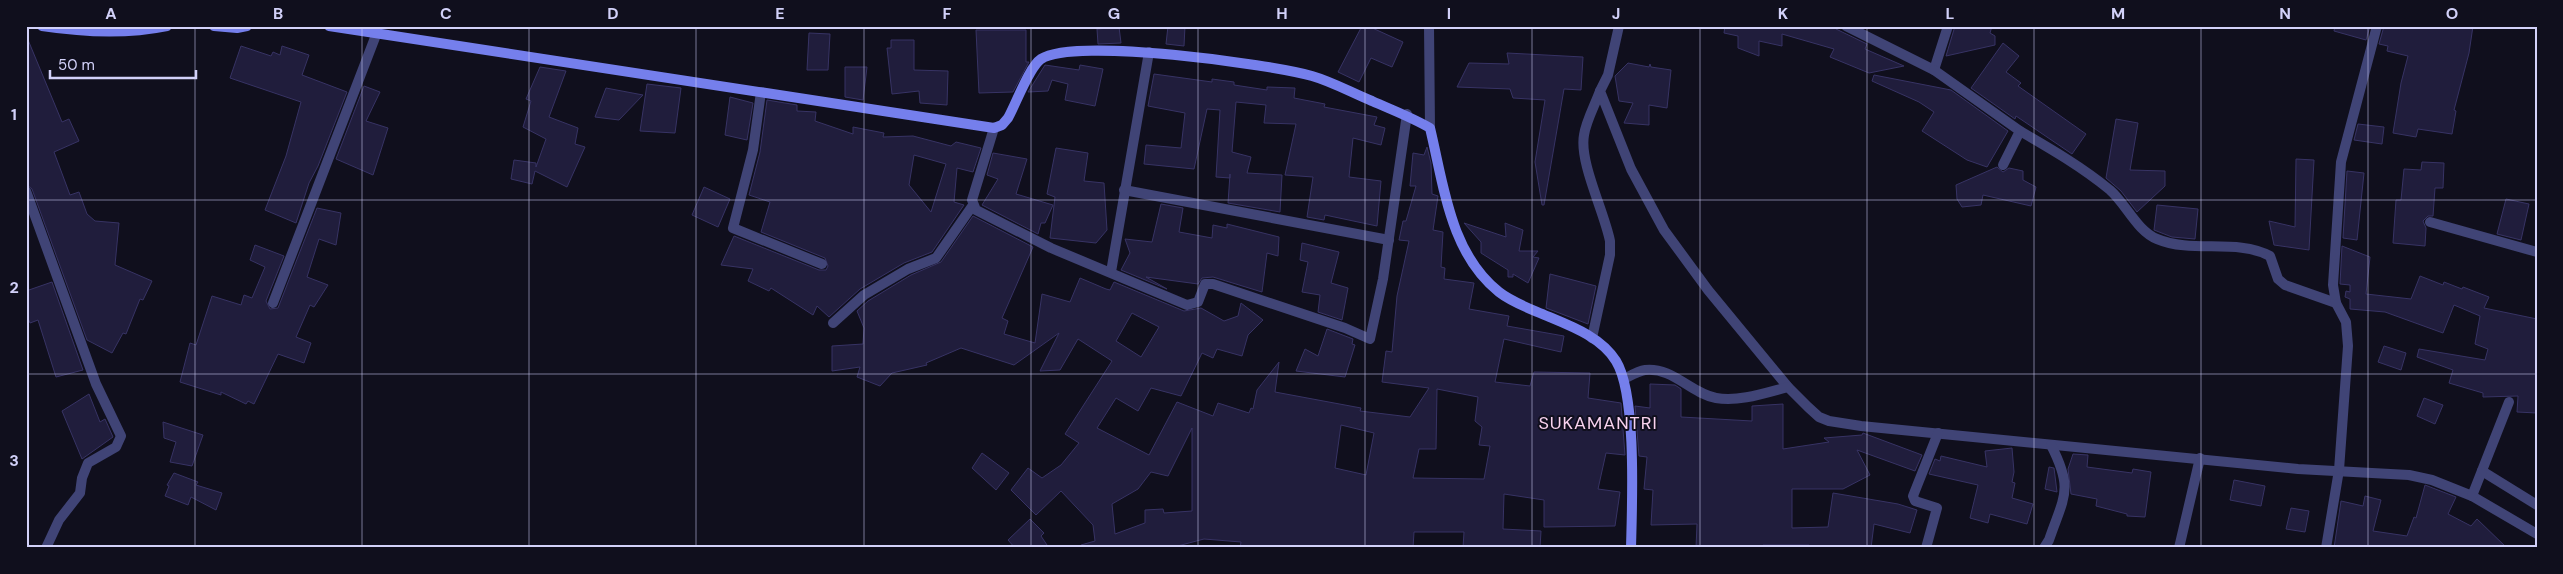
<svg xmlns="http://www.w3.org/2000/svg" width="2563" height="574" font-family="'DM Sans',sans-serif">
<rect width="100%" height="100%" fill="#100f1d"/>
<g fill="#201d3c" stroke="#373364" fill-rule="evenodd">
<polygon points="1168,26 1185,26 1184,46 1166,44"/>
<polygon points="1362,26 1368,26 1403,42 1392,67 1371,58 1359,82 1338,72"/>
<polygon points="1725,26 1836,26 1836,29 1867,44 1865,49 1904,66 1869,73 1830,57 1834,49 1782,34 1782,46 1759,41 1759,56 1738,48 1738,36 1724,33"/>
<polygon points="1955,26 1992,26 1990,33 1995,36 1995,45 1946,56"/>
<polygon points="2335,26 2370,26 2366,40 2334,31"/>
<polygon points="2384,26 2473,26 2469,53 2454,110 2456,111 2452,134 2418,129 2416,137 2393,133 2401,83 2408,56 2387,51 2388,46 2379,44"/>
<polygon points="1119,27 1121,43 1098,44 1097,29"/>
<polygon points="976,30 1026,30 1026,62 1029,62 1013,92 979,93"/>
<polygon points="809,33 830,34 828,70 807,70"/>
<polygon points="26,35 62,122 69,119 79,141 54,152 70,195 79,192 87,214 95,221 119,223 115,265 152,281 143,300 140,299 126,334 123,333 112,353 87,340 32,189 26,184"/>
<polygon points="891,40 914,40 914,70 948,71 947,105 920,103 919,91 892,94 887,48 891,48"/>
<polygon points="2003,43 2019,56 2006,72 2021,83 2018,86 2086,134 2072,154 2016,116 2015,119 1971,88"/>
<polygon points="241,46 271,56 273,52 280,55 282,46 309,55 302,75 347,92 318,166 309,183 296,223 265,210 286,156 301,102 230,78"/>
<polygon points="1507,53 1583,57 1581,90 1564,89 1544,205 1542,205 1535,162 1545,100 1513,98 1510,89 1457,87 1469,63 1509,64"/>
<polygon points="1628,63 1649,67 1650,64 1651,67 1671,70 1667,108 1649,105 1649,125 1624,123 1633,103 1619,101 1615,76"/>
<polygon points="1045,65 1079,70 1080,65 1103,69 1095,106 1065,100 1068,84 1052,80 1048,91 1028,92"/>
<polygon points="540,67 566,71 549,117 578,128 575,144 585,147 567,187 535,171 532,184 511,179 514,160 536,163 536,167 546,139 523,127 531,101 526,99"/>
<polygon points="845,67 867,67 863,100 845,97"/>
<polygon points="1154,74 1212,82 1212,79 1234,82 1234,85 1267,90 1267,87 1295,88 1294,98 1325,104 1324,107 1377,117 1374,125 1385,128 1381,145 1353,138 1349,177 1381,181 1377,226 1325,215 1324,220 1307,217 1313,177 1285,175 1296,124 1264,123 1266,105 1236,102 1232,152 1251,157 1247,173 1282,175 1280,212 1228,203 1230,174 1230,178 1216,177 1220,110 1207,109 1194,169 1144,164 1146,145 1181,148 1185,113 1148,106"/>
<polygon points="1874,75 1951,90 2008,131 1987,167 1967,160 1922,131 1934,112 1919,102 1872,81"/>
<polygon points="647,84 681,88 675,133 640,131"/>
<polygon points="364,86 380,92 366,121 388,128 373,175 336,159"/>
<polygon points="606,88 643,95 619,120 595,117"/>
<polygon points="730,97 753,103 747,140 725,135"/>
<path d="M767 100 797 105V111L816 112 815 121 853 134V127L884 133 883 137 913 136 951 146 956 142 981 148 973 172 957 168 954 202 964 205 932 252 904 263 860 289 829 317 817 306 813 315 771 288 769 291 748 281 753 269 721 265 734 236 819 270H826L828 266 825 258 761 232 770 202 749 195 760 152ZM914 155 946 164 931 212 909 185Z"/>
<polygon points="2116,119 2138,123 2130,170 2165,171 2165,186 2137,212 2121,191 2106,178"/>
<polygon points="2358,124 2384,127 2382,144 2354,140"/>
<path d="M1427 147 1431 163 1432 194 1438 196 1433 230 1443 232 1441 267 1445 268 1444 279 1474 283 1469 309 1509 316 1507 326 1564 336 1561 352 1504 339 1495 382 1530 386 1534 372 1590 373 1588 398 1621 403 1625 455 1606 453 1598 489 1620 492 1615 526 1544 527V500L1504 494 1503 529 1541 531 1540 548H1463L1464 532H1414L1413 548H1240L1241 542 1204 539 1170 548H1082L1081 545 1095 541 1093 525 1061 491 1036 515 1011 490 1028 468 1042 478 1061 465 1079 443 1065 434 1112 361 1078 339 1060 370 1040 371 1059 333 1014 365 961 348 926 363 927 365 892 373 880 386 857 377 860 367 832 371V346L863 344 864 328 857 311 868 301 911 275 941 262 973 216 1033 247 1002 318 1008 321 1004 334 1035 343 1042 294 1070 302 1080 278 1106 289 1110 290 1114 282 1184 311 1201 308 1224 321 1238 316 1241 303 1263 320 1248 335 1242 356 1217 349 1213 358 1202 353 1181 396 1151 388 1138 411 1116 398 1097 428 1149 455 1177 402 1213 416 1218 403 1249 413 1251 408 1253 409 1257 390 1279 362 1275 392 1361 408 1360 411 1410 417 1429 388 1382 382 1386 351 1392 352 1397 296 1409 241 1399 240 1403 221H1406L1416 186H1410L1413 153 1424 155ZM1132 313 1159 327 1141 357 1116 341ZM1437 389 1478 397 1475 421 1482 427 1479 445 1490 446 1484 479 1413 478 1419 449H1436ZM1341 425 1374 433 1366 475 1335 468ZM1192 428V511L1164 513 1163 509 1145 510V523L1115 534 1112 504 1138 489 1151 472 1168 476Z"/>
<polygon points="1056,148 1088,153 1084,181 1104,183 1107,230 1096,243 1050,238 1055,197 1047,194"/>
<polygon points="993,153 1027,159 1016,194 1053,205 1045,223 1041,223 1038,234 982,205 998,179 987,175"/>
<polygon points="2296,159 2314,160 2309,250 2274,245 2269,221 2295,227"/>
<polygon points="2422,162 2444,163 2443,188 2435,188 2433,216 2428,216 2423,221 2426,228 2425,246 2393,243 2396,200 2401,200 2404,169 2421,170"/>
<polygon points="1997,167 2003,172 2009,168 2023,171 2023,180 2036,187 2031,206 1983,195 1981,205 1962,207 1957,199 1956,185"/>
<polygon points="2347,171 2364,173 2357,240 2343,238"/>
<polygon points="704,187 730,199 718,227 692,215"/>
<polygon points="2506,199 2529,204 2521,240 2497,234"/>
<polygon points="1161,204 1183,208 1179,232 1212,238 1213,225 1227,228 1227,224 1279,237 1278,256 1267,253 1262,292 1213,277 1202,278 1198,284 1146,277 1167,289 1121,270 1130,253 1125,239 1152,242"/>
<polygon points="2157,205 2198,209 2195,239 2172,237 2154,230"/>
<polygon points="317,208 341,213 336,245 319,239 307,277 328,285 314,307 310,305 296,337 311,343 304,363 278,354 254,404 248,401 246,404 221,392 221,395 180,382 190,343 196,345 212,296 241,305 244,295 252,298 265,267 250,260 255,245 284,256 266,301 270,309 278,308"/>
<polygon points="1464,223 1506,237 1505,223 1523,230 1519,251 1538,251 1533,257 1539,258 1528,283 1513,274 1513,277 1508,277 1508,270 1481,253 1481,242"/>
<polygon points="1302,243 1339,252 1331,283 1348,288 1342,320 1318,312 1320,295 1302,292 1308,262 1300,260"/>
<polygon points="2342,246 2370,257 2366,294 2411,299 2420,276 2443,285 2444,282 2462,289 2463,287 2489,297 2484,308 2537,319 2537,413 2517,412 2518,396 2483,397 2483,393 2449,383 2453,370 2417,357 2419,349 2485,360 2488,349 2475,344 2480,316 2454,305 2443,333 2385,312 2350,309 2350,299 2345,297 2346,291 2350,292 2350,285 2340,284"/>
<polygon points="1550,274 1596,286 1588,324 1546,308"/>
<polygon points="52,282 83,370 56,377 38,320 30,323 26,313 26,291"/>
<polygon points="1327,329 1353,339 1352,344 1355,345 1345,377 1296,371 1305,349 1318,356"/>
<polygon points="2384,346 2406,353 2401,370 2378,362"/>
<polygon points="1650,384 1675,385 1681,389 1681,417 1752,421 1752,406 1783,404 1783,449 1829,442 1824,438 1862,435 1863,433 1922,455 1915,471 1857,450 1870,475 1843,489 1792,489 1792,528 1828,527 1833,493 1898,504 1917,510 1910,533 1874,524 1871,548 1809,548 1809,545 1763,545 1763,548 1696,548 1697,524 1651,525 1653,490 1644,489 1647,457 1639,456 1635,406 1650,408"/>
<polygon points="89,394 100,422 105,419 113,437 82,459 62,411"/>
<polygon points="2424,398 2443,405 2435,424 2417,416"/>
<polygon points="163,422 203,435 192,466 170,462 176,442 164,438"/>
<polygon points="2012,448 2014,472 2012,482 2015,483 2012,498 2033,504 2027,524 1990,514 1988,523 1970,518 1978,485 1929,474 1935,459 1940,461 1941,456 1987,467 1985,451"/>
<polygon points="982,453 1009,473 996,490 972,468"/>
<polygon points="2073,454 2088,455 2087,467 2132,473 2133,469 2151,472 2145,517 2127,516 2127,514 2096,506 2097,499 2071,494 2068,469"/>
<polygon points="2049,467 2054,468 2057,492 2045,489"/>
<polygon points="174,473 198,482 196,485 222,493 216,510 191,497 188,505 165,496 169,486 167,485"/>
<polygon points="2234,480 2265,486 2261,506 2230,500"/>
<polygon points="2425,485 2456,497 2448,514 2471,526 2477,519 2507,548 2334,548 2341,501 2363,506 2365,496 2381,500 2373,531 2407,536 2414,517 2416,518"/>
<polygon points="2291,508 2309,511 2305,532 2286,529"/>
<polygon points="1030,519 1044,533 1041,536 1049,548 1015,548 1008,540"/>
</g>
<g fill="none" stroke-linecap="round" stroke-linejoin="round">
<g stroke="#404476" stroke-width="10">
<polyline points="1429,26 1430,128"/>
<polyline points="1619,26 1608,75 1600,91 1631,169 1664,230 1708,290 1788,387 1808,407 1819,417 1829,421 1861,426 2298,469 2409,475 2432,480 2472,496 2537,534"/>
<polyline points="1846,26 1934,70 1948,26"/>
<polyline points="1934,70 2020,131 2003,165"/>
<polyline points="761,92 753,150 733,228 822,264"/>
<polyline points="994,128 972,200 976,210 1051,248 1187,305 1198,302 1205,284 1213,284 1345,328 1370,339 1383,279 1407,114"/>
<path d="M2020 131C2051 149 2082 167 2110 190 2126 204 2137 231 2157 239 2193 254 2236 238 2270 256L2278 279 2285 285 2336 303"/>
<polyline points="1124,190 1389,240"/>
<polyline points="26,191 96,384 121,436 116,447 88,463 82,478 80,493 59,520 46,548"/>
<polyline points="2430,222 2537,252"/>
<polyline points="1111,272 1149,52"/>
<polyline points="273,303 376,35"/>
<polyline points="833,323 864,295 908,269 936,258 973,205"/>
<path d="M1592 338 1610 255V241C1604 211 1579 162 1584 135 1586 121 1595 105 1600 91"/>
<path d="M1624 379C1630 376 1638 371 1645 370 1673 367 1690 393 1716 398 1739 402 1765 393 1788 387"/>
<polyline points="2482,471 2537,505"/>
<polyline points="2472,496 2509,402"/>
<polyline points="1926,548 1937,508 1915,501 1913,496 1938,433"/>
<path d="M2044 548 2049 540C2064 496 2074 490 2051 445"/>
<polyline points="2179,548 2200,458"/>
<polyline points="2326,548 2339,470 2348,346 2346,322 2336,303 2333,285 2341,162 2377,26"/>
</g>
<g stroke="#757fec" stroke-width="10">
<path d="M42 26C82 32 128 34 167 26"/>
<polyline points="214,26 237,28 247,26"/>
<path d="M329 26 994 128 1002 125 1008 118C1016 104 1029 67 1041 59 1074 37 1270 64 1312 76 1333 82 1352 93 1372 101 1392 110 1411 117 1430 128 1444 186 1450 253 1499 292 1513 303 1531 309 1547 316 1571 326 1601 337 1616 361 1637 395 1632 505 1631 548"/>
</g>
</g>
<path fill="none" stroke="#d2d1f9" stroke-width="1" stroke-opacity="0.55" d="M195 26V548M362 26V548M529 26V548M696 26V548M864 26V548M1031 26V548M1198 26V548M1365 26V548M1532 26V548M1700 26V548M1867 26V548M2034 26V548M2201 26V548M2368 26V548M26 200H2537M26 374H2537"/>
<g text-anchor="middle" dominant-baseline="central" stroke-width="4" stroke-linejoin="round" paint-order="stroke">
<g font-size="18" letter-spacing="1" fill="#f9d3ef" stroke="#100f1d">
<text x="1598" y="423">SUKAMANTRI</text>
</g>
</g>
<rect width="2563" height="574" fill="none" stroke="#100f1d" stroke-width="55"/>
<path d="M50 70v8h146v-8" fill="none" stroke="#d2d1f9" stroke-width="2.5"/>
<text x="58" y="70" font-size="15" fill="#d2d1f9" stroke="#100f1d" stroke-width="4" paint-order="stroke">50 m</text>
<rect x="28" y="28" width="2508" height="518" fill="none" stroke="#d2d1f9" stroke-width="2"/>
<g font-size="16" text-anchor="middle" font-weight="bold" fill="#d2d1f9">
<text x="111" y="19">A</text>
<text x="278" y="19">B</text>
<text x="446" y="19">C</text>
<text x="613" y="19">D</text>
<text x="780" y="19">E</text>
<text x="947" y="19">F</text>
<text x="1114" y="19">G</text>
<text x="1282" y="19">H</text>
<text x="1449" y="19">I</text>
<text x="1616" y="19">J</text>
<text x="1783" y="19">K</text>
<text x="1950" y="19">L</text>
<text x="2118" y="19">M</text>
<text x="2285" y="19">N</text>
<text x="2452" y="19">O</text>
<text x="14" y="120">1</text>
<text x="14" y="293">2</text>
<text x="14" y="466">3</text>
</g>
</svg>
